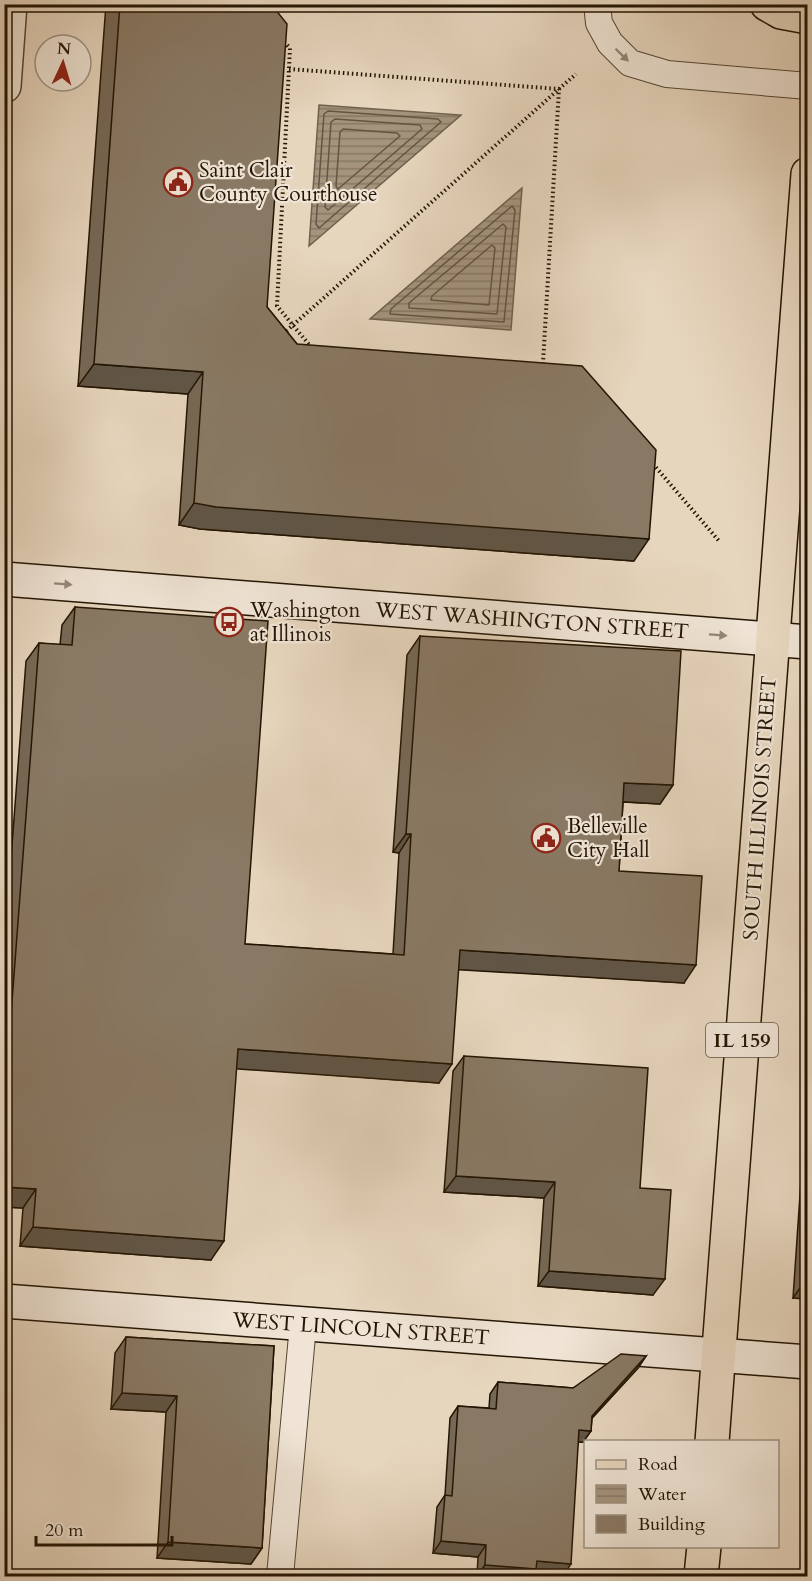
<svg xmlns="http://www.w3.org/2000/svg" width="812" height="1581" font-family="Cardo,serif">
<defs>
<pattern id="water-rules" width="6" height="5" patternUnits="userSpaceOnUse" patternTransform="scale(1.5)"><rect width="6" height="5" fill="#a4947e"/><path d="M0 2.5h6" fill="none" stroke="#857865"/></pattern>
</defs>
<rect width="100%" height="100%" fill="#e7d6be"/>
<filter id="stains"><feTurbulence type="fractalNoise" baseFrequency=".00333" numOctaves="4"/><feColorMatrix values="0 0 0 0 .2 0 0 0 0 .09 0 0 0 0 .02 0 0 0 .5 -.17"/></filter>
<radialGradient id="worn" r=".72"><stop offset=".6" stop-color="#630" stop-opacity="0"/><stop offset="1" stop-color="#630" stop-opacity=".3"/></radialGradient>
<g fill="url(#water-rules)" stroke="#70614d" stroke-width="1.5">
<polygon points="319,105 461,115 309,246"/>
<polygon points="522,188 511,330 370,319"/>
</g>
<g fill="none" stroke-linecap="round" stroke-linejoin="round">
<g stroke="#645440" stroke-width="1.5">
<polygon points="328,111 438,119 441,122 319,228 316,224 324,114"/>
<polygon points="335,119 420,125 422,129 328,210 325,207 331,122"/>
<polygon points="343,129 397,133 400,136 338,189 336,186 340,132"/>
<polygon points="512,206 515,210 504,322 390,314 391,309"/>
<polygon points="503,224 506,227 497,314 409,308 409,303"/>
<polygon points="492,245 495,248 489,305 431,300 432,296"/>
</g>
<g stroke="#544532" stroke-width="28">
<g id="lane">
<polyline points="597,4 599,23 610,43 630,63 667,74 808,86"/>
<polyline points="280,1576 303,1325"/>
</g>
</g>
<g stroke="#544532" stroke-width="36">
<polyline id="street" points="4,86 10,4"/>
</g>
<g stroke="#231503" stroke-width="36">
<g id="secondary">
<polyline points="4,579 808,642"/>
<polyline points="4,1301 808,1362"/>
</g>
</g>
<g stroke="#231503" stroke-width="36">
<g id="primary">
<polyline points="767,4 781,12 808,17"/>
<polyline points="712,1442 808,174"/>
<polyline points="701,1576 704,1546"/>
</g>
</g>
<g stroke="#231503" stroke-width="4" stroke-dasharray="1.5 3" stroke-linecap="butt">
<polyline points="284,42 290,48 277,306 311,347"/>
<polyline points="289,69 559,89 543,363"/>
<polyline points="283,334 576,74"/>
<polyline points="653,464 719,541"/>
</g>
<use href="#lane" stroke="#efe4d5" stroke-width="26"/>
<use href="#street" stroke="#efe4d5" stroke-width="33"/>
<use href="#secondary" stroke="#efe4d5" stroke-width="33"/>
<use href="#primary" stroke="#e7d6be" stroke-width="33"/>
</g>
<g fill="#766856" stroke="#231503" stroke-width="1.5">
<polygon points="106,4 271,4 267,307 297,344 634,561 200,529 179,525 188,394 78,386"/>
<polygon points="75,607 245,944 393,954 399,853 393,852 407,655 420,636 673,785 660,804 623,802 619,871 684,983 458,969 439,1083 236,1068 211,1260 20,1246 23,1208 4,1207 4,950 26,661 39,643 60,645 62,625"/>
<polygon points="464,1056 640,1188 653,1295 538,1286 544,1198 444,1192 453,1071"/>
<polygon points="807,1130 807,1299 793,1298 804,1136"/>
<polygon points="126,1337 274,1346 262,1548 251,1564 157,1558 166,1412 111,1409 115,1353"/>
<polygon points="646,1356 638,1368 592,1418 591,1431 583,1442 578,1442 563,1576 534,1573 531,1576 477,1576 478,1557 433,1553 437,1507 445,1495 450,1418 458,1406 489,1408 490,1394 498,1382 573,1388"/>
</g>
<g fill="#605546" stroke="#231503" stroke-width="1.5">
<polygon points="94,364 203,372 188,394 78,386"/>
<polygon points="194,503 649,539 634,561 200,529 179,525"/>
<polygon points="624,783 673,785 660,804 611,801"/>
<polygon points="406,834 411,834 399,853 393,852"/>
<polygon points="460,950 696,965 684,983 447,969"/>
<polygon points="238,1049 452,1064 439,1083 225,1068"/>
<polygon points="456,1176 555,1182 544,1198 444,1192"/>
<polygon points="4,1187 36,1189 23,1208 4,1207"/>
<polygon points="33,1227 224,1241 211,1260 20,1246"/>
<polygon points="549,1271 665,1279 653,1295 538,1286"/>
<polygon points="806,1279 807,1279 807,1299 793,1298"/>
<polygon points="646,1356 638,1368 584,1427 592,1416"/>
<polygon points="122,1393 177,1396 166,1412 111,1409"/>
<polygon points="579,1430 591,1431 583,1442 571,1442"/>
<polygon points="441,1541 486,1545 478,1557 433,1553"/>
<polygon points="168,1542 262,1548 251,1564 157,1558"/>
<polygon points="537,1561 571,1564 563,1576 534,1573 531,1576 477,1576 485,1565"/>
</g>
<g fill="#897964" stroke="#231503" stroke-width="1.5">
<polygon points="120,4 271,4 287,24 267,307 297,344 582,366 656,450 649,539 216,507 194,503 203,372 94,364"/>
<polygon points="75,607 268,621 245,944 404,955 411,834 406,834 420,636 681,651 673,785 624,783 619,871 702,876 696,965 460,950 452,1064 238,1049 224,1241 33,1227 36,1189 4,1187 4,1108 39,643 72,645"/>
<polygon points="464,1056 648,1068 640,1188 671,1190 665,1279 549,1271 555,1182 456,1176"/>
<polygon points="807,1260 807,1279 806,1279"/>
<polygon points="126,1337 274,1346 262,1548 168,1542 177,1396 122,1393"/>
<polygon points="621,1354 646,1356 592,1416 591,1431 579,1430 571,1564 537,1561 536,1569 485,1565 486,1545 441,1541 445,1495 452,1496 458,1406 496,1409 498,1382 573,1388"/>
<polygon points="358,1574 385,1576 358,1576"/>
</g>
<defs><path id="oneway-solid" d="M-6-.8H1V-3.2L6.5 0L1 3.2V.8H-6Z" transform="scale(1.5)"/></defs>
<g fill="#938776">
<use href="#oneway-solid" transform="translate(622 55) rotate(44)"/>
<use href="#oneway-solid" transform="translate(63 584) rotate(4)"/>
<use href="#oneway-solid" transform="translate(718 635) rotate(4)"/>
</g>
<defs>
<g id="civic-ring" transform="scale(1.5)"><circle r="9.5" fill="#efe4d5" stroke="#8f2418" stroke-width="1.5"/><path d="M-.6-6.5H3V-4.5H.6V-3L4-1V1h2V6H-6V1h2V-1L-.6-3ZM-1.2 2.5V6h2.4V2.5Z" fill="#8f2418"/></g>
<g id="bus-ring" transform="scale(1.5)"><circle r="9.5" fill="#efe4d5" stroke="#8f2418" stroke-width="1.5"/><path d="M-5-6H5V4H4V6H2V4H-2V6H-4V4H-5ZM-3.5-4V0h7V-4ZM-3.5 1.2v1.5H-2V1.2ZM2 1.2v1.5H3.5V1.2Z" fill="#8f2418"/></g>
</defs>
<g fill-rule="evenodd">
<use href="#civic-ring" x="178" y="182"/>
<use href="#bus-ring" x="229" y="622"/>
<use href="#civic-ring" x="546" y="838"/>
</g>
<g text-anchor="middle" dominant-baseline="central" stroke-width="4.5" stroke-linejoin="round" paint-order="stroke">
<rect fill="#efe4d5" stroke="#605342" stroke-width="1.5" x="706" y="1023" width="72" height="34" rx="4.5"/>
<g font-size="20" font-weight="bold" fill="#231503">
<text x="742" y="1040">IL 159</text>
</g>
<g font-size="21" fill="#231503" stroke="#efe4d5" text-anchor="start">
<text x="199" y="170">Saint Clair<tspan x="199" dy="24">County Courthouse</tspan></text>
<text x="250" y="610">Washington<tspan x="250" dy="24">at Illinois</tspan></text>
<text x="567" y="826">Belleville<tspan x="567" dy="24">City Hall</tspan></text>
</g>
<g font-size="21" fill="#231503" stroke="#efe4d5">
<text transform="translate(532 621) rotate(4)">WEST WASHINGTON STREET</text>
<text transform="translate(760 808) rotate(-86)">SOUTH ILLINOIS STREET</text>
<text transform="translate(361 1329) rotate(4)">WEST LINCOLN STREET</text>
</g>
</g>
<rect width="812" height="1581" fill="none" stroke="#e7d6be" stroke-width="24"/>
<rect x="6" y="6" width="800" height="1569" fill="none" stroke="#231503" stroke-width="3"/>
<rect x="12" y="12" width="788" height="1557" fill="none" stroke="#231503" stroke-width="1.5"/>
<rect x="584" y="1440" width="195" height="108" fill="#efe4d5" stroke="#9d9181" stroke-width="1.5"/>
<rect x="596" y="1460" width="30" height="9" fill="#e7d6be" stroke="#9d9181" stroke-width="1.5"/>
<text x="638" y="1470" font-size="18" fill="#231503">Road</text>
<rect x="596" y="1485" width="30" height="18" fill="url(#water-rules)" stroke="#9d9181" stroke-width="1.5"/>
<text x="638" y="1500" font-size="18" fill="#231503">Water</text>
<rect x="596" y="1515" width="30" height="18" fill="#897964" stroke="#9d9181" stroke-width="1.5"/>
<text x="638" y="1530" font-size="18" fill="#231503">Building</text>
<g transform="translate(63 63) rotate(4)"><circle r="28" fill="#efe4d5" stroke="#9d9181" stroke-width="1.5"/>
<path d="M0-4.5L10 22L0 15L-10 22Z" fill="#8f2418"/>
<text y="-9" font-size="16" font-weight="bold" text-anchor="middle" fill="#231503">N</text>
</g>
<path d="M36 1536v9h136v-9" fill="none" stroke="#231503" stroke-width="3"/>
<text x="45" y="1536" font-size="18" fill="#231503" stroke="#efe4d5" stroke-width="4.5" paint-order="stroke">20 m</text>
<rect width="100%" height="100%" filter="url(#stains)"/>
<rect width="100%" height="100%" fill="url(#worn)"/>
</svg>
